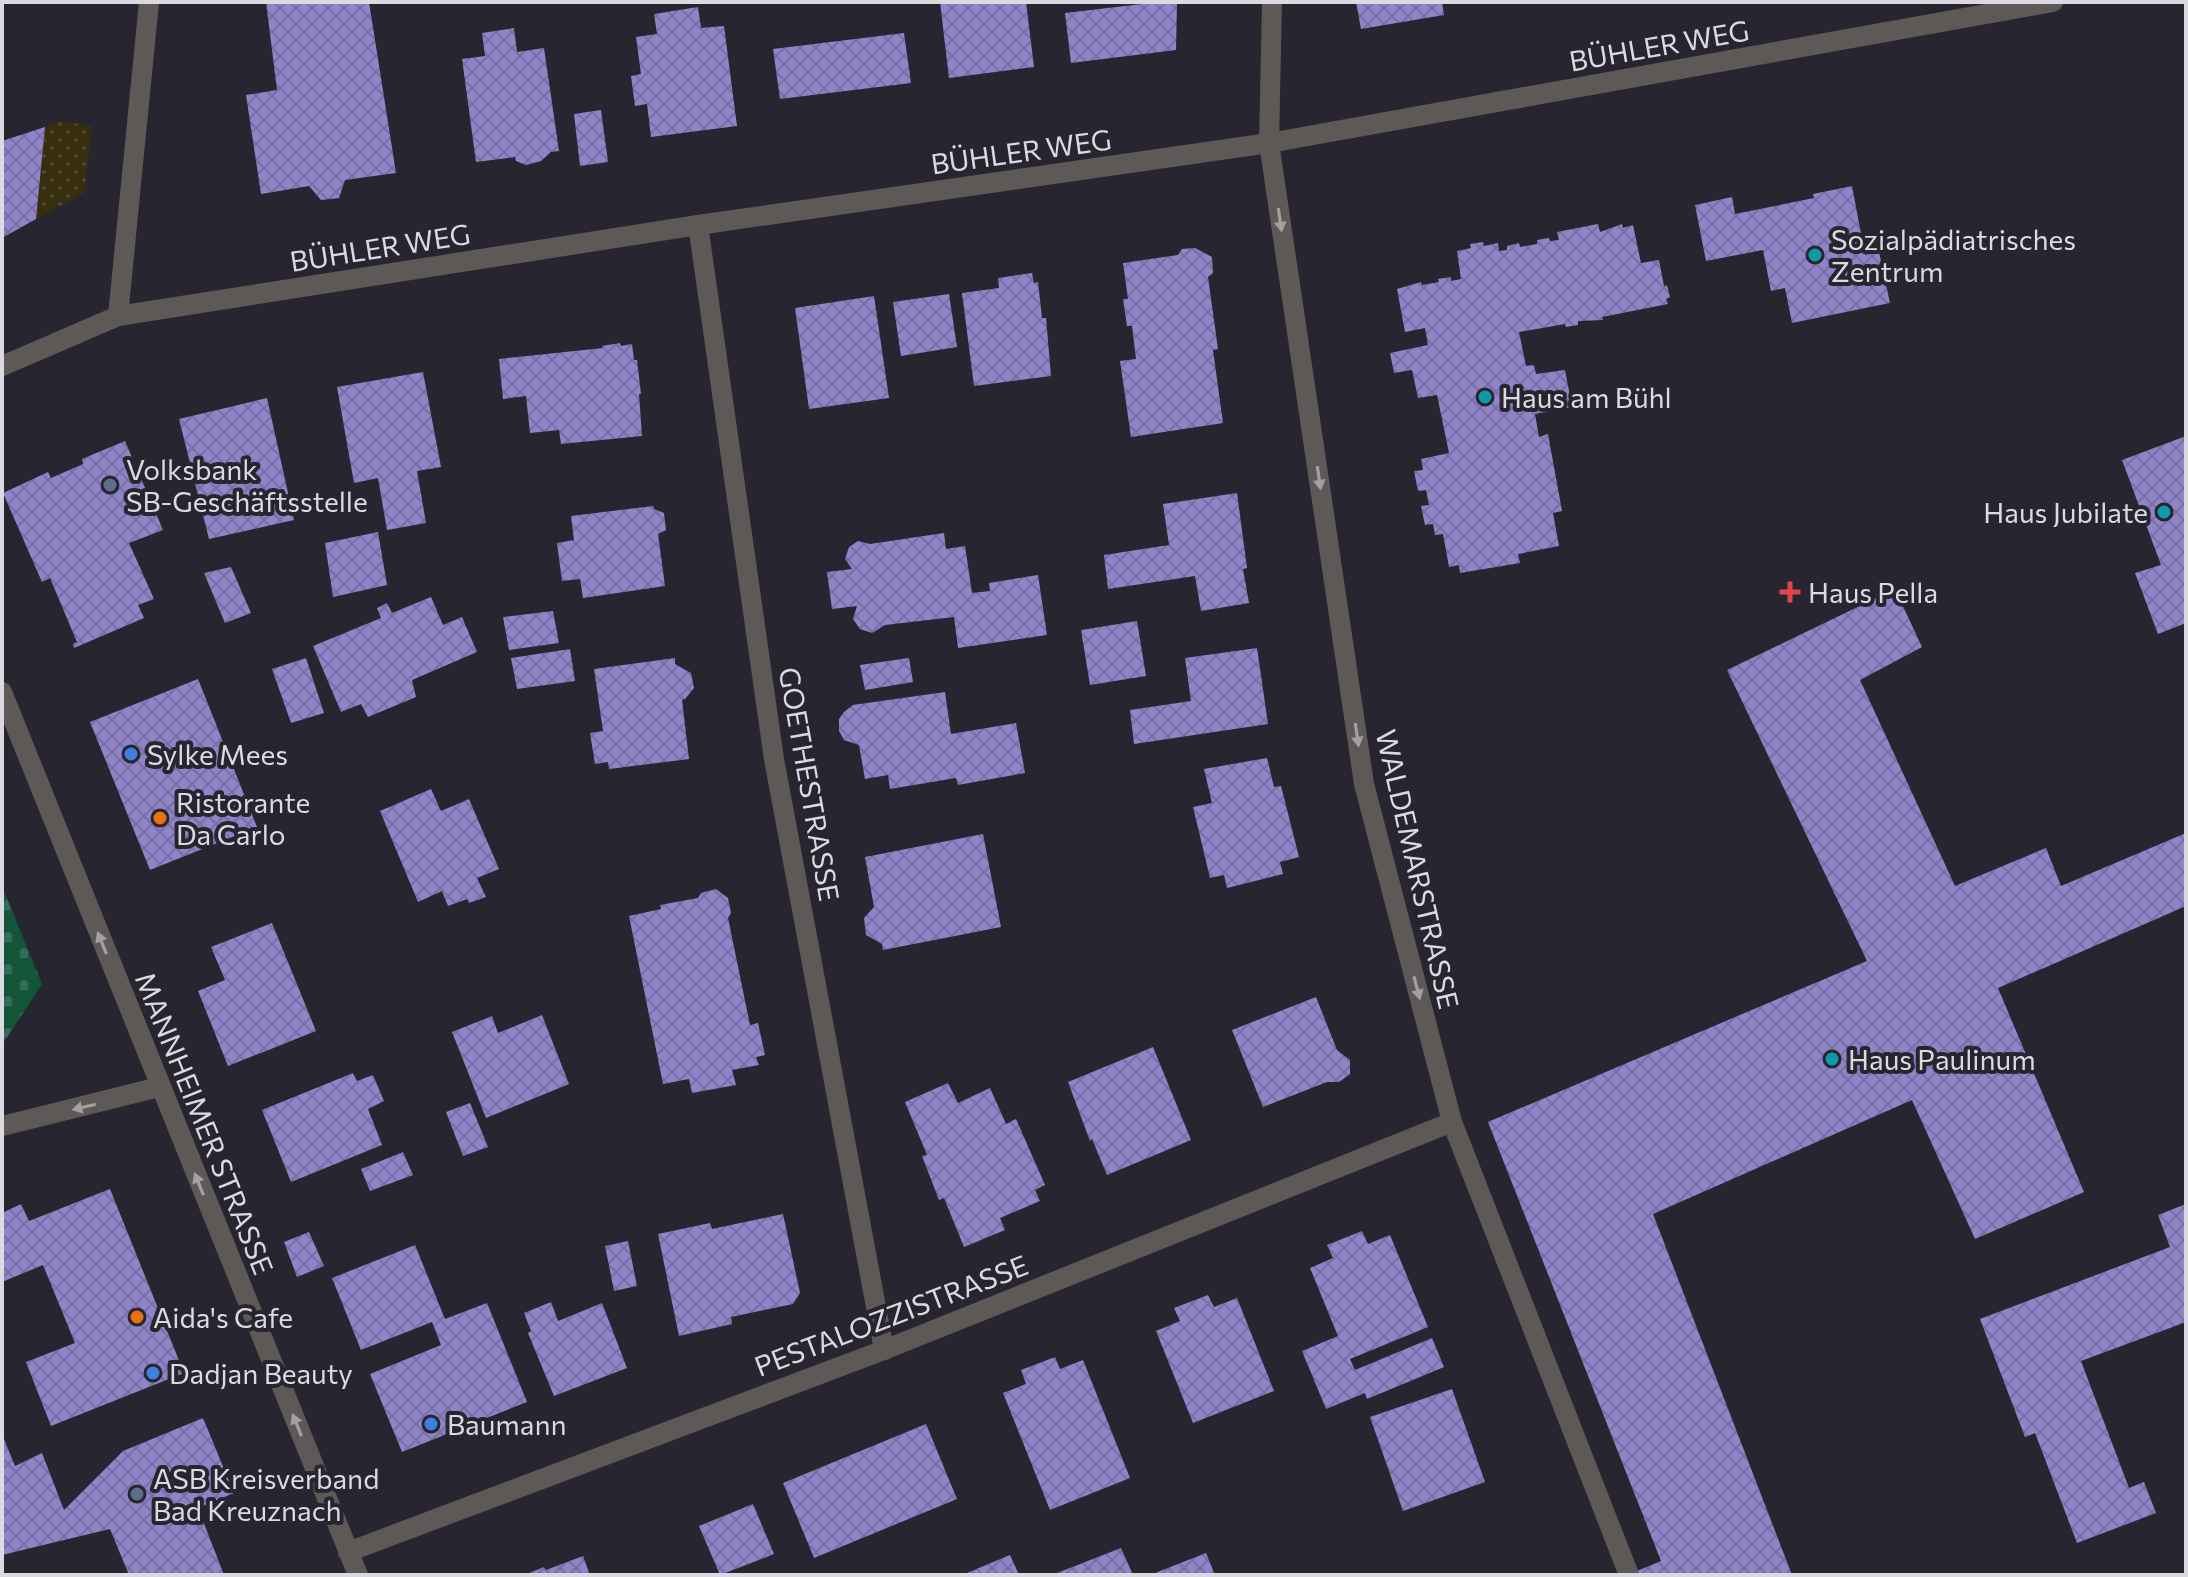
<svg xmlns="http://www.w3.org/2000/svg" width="2188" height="1577" font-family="Commissioner,sans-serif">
<defs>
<pattern id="sand-dots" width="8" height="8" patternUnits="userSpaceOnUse" patternTransform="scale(2)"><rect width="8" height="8" fill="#372e0e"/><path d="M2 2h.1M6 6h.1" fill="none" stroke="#534c31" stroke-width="1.8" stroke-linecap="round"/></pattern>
<pattern id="cemetery-stones" width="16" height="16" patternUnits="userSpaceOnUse" patternTransform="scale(2)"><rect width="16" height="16" fill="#125539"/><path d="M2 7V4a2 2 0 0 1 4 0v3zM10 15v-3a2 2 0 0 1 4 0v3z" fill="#346d55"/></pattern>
<pattern id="building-cross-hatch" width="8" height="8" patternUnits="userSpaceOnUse" patternTransform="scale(2)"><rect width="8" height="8" fill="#8f83ca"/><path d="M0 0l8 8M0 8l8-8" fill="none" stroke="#786fa2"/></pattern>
</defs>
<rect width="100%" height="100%" fill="#272630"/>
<polygon fill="url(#sand-dots)" points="58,121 92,126 84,193 36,219 45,127"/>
<polygon fill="url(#cemetery-stones)" points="2,886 42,984 2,1045"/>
<g fill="url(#building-cross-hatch)">
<polygon points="266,2 369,2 396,173 345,180 339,198 321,200 309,186 261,194 246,95 277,90"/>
<polygon points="940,2 1026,2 1034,67 949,78"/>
<polygon points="1159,2 1177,2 1176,50 1071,63 1065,13"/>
<polygon points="1356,2 1442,2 1444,15 1361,29"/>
<polygon points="698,7 701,28 724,26 737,126 651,137 647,104 635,106 631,76 641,74 636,37 657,34 654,14"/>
<polygon points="514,28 517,52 544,48 559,151 551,152 541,161 526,165 516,161 515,157 476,162 462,59 485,56 482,33"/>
<polygon points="904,33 911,83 780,99 773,49"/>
<polygon points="601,110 608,162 580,166 574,114"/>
<polygon points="45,127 36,219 2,238 2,141"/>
<polygon points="1852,186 1865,255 1879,252 1890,303 1792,323 1785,288 1771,291 1763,250 1706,261 1695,205 1732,197 1735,214 1814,198 1813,194"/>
<polygon points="1598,224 1600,232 1622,224 1623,228 1633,225 1641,263 1659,260 1664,286 1667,285 1670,297 1666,299 1668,304 1602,317 1603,320 1578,321 1578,325 1566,327 1565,324 1519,332 1526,366 1534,365 1536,374 1565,370 1572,407 1535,414 1539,437 1548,434 1562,511 1553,513 1559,546 1518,554 1520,563 1460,573 1459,565 1449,567 1443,534 1435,535 1433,524 1425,525 1421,506 1429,505 1426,490 1418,491 1414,471 1423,470 1421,459 1449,453 1437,395 1418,398 1412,370 1394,373 1390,353 1428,345 1425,328 1405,332 1397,289 1421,282 1422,285 1439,282 1438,279 1451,277 1451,281 1461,279 1457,251 1471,248 1470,244 1483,242 1484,246 1498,243 1499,251 1507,250 1507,246 1519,243 1520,247 1537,244 1537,240 1549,238 1550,241 1559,240 1557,232"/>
<polygon points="1195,248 1212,257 1213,273 1208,277 1218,349 1213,350 1223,423 1131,437 1120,361 1136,359 1132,326 1127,326 1123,299 1128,299 1123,263 1178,255 1182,249"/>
<polygon points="1032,273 1034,283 1038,282 1042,318 1046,318 1051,376 974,386 962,293 999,288 998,278"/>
<polygon points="949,294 957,347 901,356 893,302"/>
<polygon points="874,296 889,398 809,409 795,308"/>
<polygon points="620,343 621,346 632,344 634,360 637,360 641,394 639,394 642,436 561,444 559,430 530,433 526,396 503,399 499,359 603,348 602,346"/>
<polygon points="423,372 441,467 417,471 426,523 387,530 378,478 354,483 337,387"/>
<polygon points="267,398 294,520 209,539 179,419"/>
<polygon points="2186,436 2186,623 2158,634 2135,573 2161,565 2122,460"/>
<polygon points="125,441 163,530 129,543 154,599 138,605 144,618 74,648 73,644 77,642 50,578 42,582 3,493 48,472 51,478 83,464 82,459"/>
<polygon points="1237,493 1247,568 1243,569 1249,603 1201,611 1195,576 1108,589 1104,555 1169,545 1163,504"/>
<polygon points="653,506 654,509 664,513 666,530 658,534 665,586 583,598 580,579 562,581 557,543 574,540 571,516"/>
<polygon points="378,532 387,585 333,597 325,543"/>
<polygon points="944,533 946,549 965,546 972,593 990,591 989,583 1038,575 1047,635 958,648 954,617 885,625 872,633 860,629 853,619 857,606 832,609 827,572 852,569 845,559 849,547 858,541 870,544"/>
<polygon points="231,567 251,613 225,623 204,573"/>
<polygon points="1895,589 1922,647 1860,680 1955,886 2046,848 2061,886 2186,833 2186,906 1998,988 2084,1192 1975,1239 1912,1100 1653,1214 1792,1575 1639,1575 1637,1571 1661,1561 1488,1122 1867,961 1727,670"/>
<polygon points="431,597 443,625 462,617 477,652 412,680 416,697 368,717 361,704 341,712 313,646 381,618 377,608 387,603 392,613"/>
<polygon points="553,611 559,643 509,650 503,617"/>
<polygon points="1137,621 1146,676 1090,685 1081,630"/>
<polygon points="1257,648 1268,724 1134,744 1130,710 1191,701 1185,658"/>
<polygon points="570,649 575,681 517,689 511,658"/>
<polygon points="306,658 324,713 291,723 272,669"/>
<polygon points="675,658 675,664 691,673 694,688 685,699 682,700 689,759 609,769 608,762 595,764 590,733 603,731 594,669"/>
<polygon points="909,658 913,682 865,690 860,665"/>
<polygon points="198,679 257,827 150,870 90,722"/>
<polygon points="945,692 951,734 1016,723 1025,773 958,785 956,778 890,789 888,775 865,779 859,745 844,740 839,731 839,719 844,712 853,705"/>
<polygon points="1267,758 1274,787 1281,786 1299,857 1280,862 1283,874 1227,888 1224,875 1210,878 1193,807 1212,803 1204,769"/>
<polygon points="431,789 441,811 469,799 499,869 477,878 486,897 469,903 467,899 448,906 442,891 418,902 380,811"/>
<polygon points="983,834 1001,927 883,950 882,944 866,935 864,918 874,907 865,857"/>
<polygon points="716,889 728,898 731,913 728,918 750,1025 758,1023 765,1055 756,1057 759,1065 732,1070 736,1085 692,1093 689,1079 663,1084 629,916 661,909 660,905 698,898 701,893"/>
<polygon points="272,923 316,1031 228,1066 198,991 225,980 211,947"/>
<polygon points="1316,997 1337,1050 1350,1060 1350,1074 1339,1082 1327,1082 1263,1107 1232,1030"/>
<polygon points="542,1015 569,1084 486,1118 452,1032 492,1016 498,1033"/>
<polygon points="1153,1047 1191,1140 1107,1175 1092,1139 1090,1141 1068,1082"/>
<polygon points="353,1073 357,1081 373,1075 384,1101 368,1109 382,1145 291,1182 262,1110"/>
<polygon points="948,1083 958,1103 990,1088 1006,1124 1016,1119 1045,1185 1035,1190 1040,1201 1000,1218 1005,1230 964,1247 944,1198 939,1200 922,1156 927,1155 905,1102"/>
<polygon points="470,1103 488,1147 463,1156 446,1112"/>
<polygon points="403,1152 413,1175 370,1191 361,1169"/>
<polygon points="110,1189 184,1373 51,1426 26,1362 75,1343 43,1265 2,1282 2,1213 21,1204 29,1221"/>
<polygon points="2186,1204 2186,1322 2081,1361 2129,1488 2144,1482 2156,1513 2077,1543 2035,1433 2025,1437 1980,1319 2170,1247 2158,1215"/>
<polygon points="783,1214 800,1293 793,1304 731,1317 732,1324 679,1336 658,1234 710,1223 712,1229"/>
<polygon points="1362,1231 1368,1244 1390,1235 1428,1327 1350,1359 1355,1370 1432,1338 1444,1367 1367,1399 1365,1393 1326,1409 1302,1351 1338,1336 1310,1268 1333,1258 1327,1245"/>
<polygon points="309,1232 324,1266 297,1277 284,1242"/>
<polygon points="628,1241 637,1286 614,1291 605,1246"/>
<polygon points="415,1245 445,1319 487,1303 527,1402 402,1452 370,1374 441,1345 432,1322 361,1350 332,1278"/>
<polygon points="1208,1295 1214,1307 1237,1298 1274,1391 1193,1423 1156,1331 1180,1321 1174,1308"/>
<polygon points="551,1302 558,1321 602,1303 627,1368 554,1396 528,1333 531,1331 524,1313"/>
<polygon points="1055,1357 1060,1369 1083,1360 1130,1478 1050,1510 1003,1393 1026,1384 1021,1370"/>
<polygon points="1452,1389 1485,1482 1403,1511 1370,1417"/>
<polygon points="203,1418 234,1493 198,1508 224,1575 129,1575 110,1529 2,1555 2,1434 15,1466 42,1453 64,1510 123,1451"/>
<polygon points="926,1424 957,1499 814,1558 783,1483"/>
<polygon points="753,1504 774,1554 720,1575 699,1526"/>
<polygon points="1121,1548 1133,1575 1052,1575"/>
<polygon points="1206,1553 1215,1575 1150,1575"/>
<polygon points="1010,1555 1019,1575 962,1575"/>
<polygon points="583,1556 590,1575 524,1575 544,1567 546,1570"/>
</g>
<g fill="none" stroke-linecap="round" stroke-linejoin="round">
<g stroke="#5e5857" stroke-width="20">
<polyline points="1272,2 1269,143 1364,784 1452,1122 1629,1575"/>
<polyline points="698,225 774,759 884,1350"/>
<polyline points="118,316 149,2"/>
<polyline points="2,366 118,316 698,225 1269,143 2053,2"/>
<polyline points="2,1126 159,1087"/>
<polyline points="348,1552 884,1350 1452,1122"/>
</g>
<polyline stroke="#5e5857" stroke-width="20" points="2,692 358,1575"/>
</g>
<defs><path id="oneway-solid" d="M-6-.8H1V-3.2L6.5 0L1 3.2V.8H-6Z" transform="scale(2)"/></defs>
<g fill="#a3a0a3">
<use href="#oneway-solid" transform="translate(1280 220) rotate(82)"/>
<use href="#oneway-solid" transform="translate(1319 478) rotate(82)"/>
<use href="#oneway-solid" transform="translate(1357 735) rotate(82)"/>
<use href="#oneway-solid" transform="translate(102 943) rotate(-112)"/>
<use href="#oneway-solid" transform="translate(1417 988) rotate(75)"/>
<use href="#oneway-solid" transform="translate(84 1107) rotate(167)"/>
<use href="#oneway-solid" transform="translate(199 1184) rotate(-112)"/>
<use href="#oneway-solid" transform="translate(297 1425) rotate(-112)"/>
</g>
<g fill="#0f9aa8" stroke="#272630" stroke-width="3">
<circle cx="1815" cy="255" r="8"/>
<circle cx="1485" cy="397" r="8"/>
<circle cx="2164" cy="512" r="8"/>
<circle cx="1832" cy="1059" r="8"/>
</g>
<g fill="#5c6f8a" stroke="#272630" stroke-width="3">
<circle cx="110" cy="485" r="8"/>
<circle cx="137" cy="1494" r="8"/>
</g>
<path fill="#e0444e" stroke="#272630" stroke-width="3" d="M1786 580h8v8h8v8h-8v8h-8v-8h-8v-8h8z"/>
<g fill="#3f7fe0" stroke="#272630" stroke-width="3">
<circle cx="131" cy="754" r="8"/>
<circle cx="153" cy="1373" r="8"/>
<circle cx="431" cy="1424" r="8"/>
</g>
<g fill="#e8710a" stroke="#272630" stroke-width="3">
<circle cx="160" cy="818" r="8"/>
<circle cx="137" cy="1317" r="8"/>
</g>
<g text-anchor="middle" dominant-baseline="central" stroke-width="8" stroke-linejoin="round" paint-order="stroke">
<g font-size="28" fill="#dbdae1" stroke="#272630">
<text transform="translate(1659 45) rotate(-10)">BÜHLER WEG</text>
<text transform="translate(1021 151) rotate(-8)">BÜHLER WEG</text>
<text transform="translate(380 247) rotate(-9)">BÜHLER WEG</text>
<text transform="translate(810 784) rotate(80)">GOETHESTRASSE</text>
<text transform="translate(1418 869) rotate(77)">WALDEMARSTRASSE</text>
<text transform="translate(205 1123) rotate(68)">MANNHEIMER STRASSE</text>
<text transform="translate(891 1315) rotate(-21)">PESTALOZZISTRASSE</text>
</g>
<g font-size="28" fill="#dbdae1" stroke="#272630" text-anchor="start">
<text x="1831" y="239">Sozialpädiatrisches<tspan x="1831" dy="32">Zentrum</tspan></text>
<text x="1501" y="397">Haus am Bühl</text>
<text x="126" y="469">Volksbank<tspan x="126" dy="32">SB-Geschäftsstelle</tspan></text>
<text x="2148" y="512" text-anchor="end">Haus Jubilate</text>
<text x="1808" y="592">Haus Pella</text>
<text x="147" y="754">Sylke Mees</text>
<text x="176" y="802">Ristorante<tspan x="176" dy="32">Da Carlo</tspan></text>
<text x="1848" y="1059">Haus Paulinum</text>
<text x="153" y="1317">Aida's Cafe</text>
<text x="169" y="1373">Dadjan Beauty</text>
<text x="447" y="1424">Baumann</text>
<text x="153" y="1478">ASB Kreisverband<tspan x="153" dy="32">Bad Kreuznach</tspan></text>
</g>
</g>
<rect width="2188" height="1577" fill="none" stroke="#dbdae1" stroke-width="8"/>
</svg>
